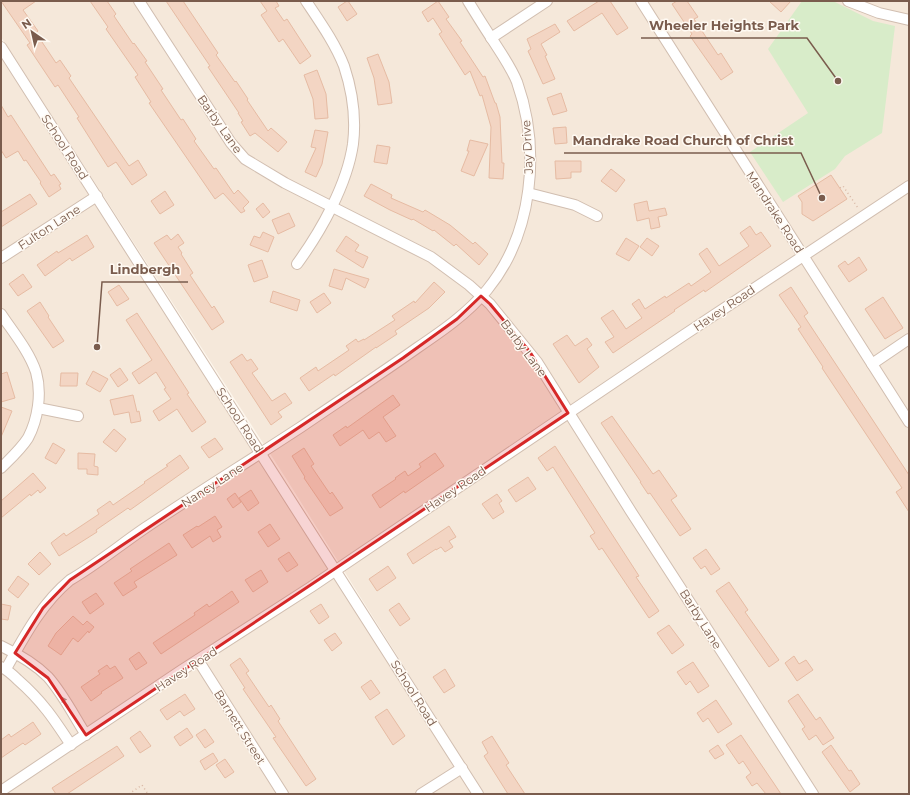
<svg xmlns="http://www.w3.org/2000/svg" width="910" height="795" font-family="Montserrat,sans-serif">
<rect width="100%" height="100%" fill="#fdf6ec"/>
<g fill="#f5e8da">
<polygon points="1,1 909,1 909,794 484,794 287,480 1,37"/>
<polygon points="1,47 478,794 1,794"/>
</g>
<polygon fill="#d8ecc9" points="802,1 833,1 873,21 895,26 882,133 845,156 835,169 783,202 750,152 808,113 768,49"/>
<g fill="#f3d5c3" stroke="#e6bba3">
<polygon points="1,1 36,1 23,10 38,31 36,33 56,63 60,60 71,76 69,78 129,166 138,160 147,175 132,185 116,162 108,167 77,118 79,117 58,85 55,87 27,45 30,43"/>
<polygon points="90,1 107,1 116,14 114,16 133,44 134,43 147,61 145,62 163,89 161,90 181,120 183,119 196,139 194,141 214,169 216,168 234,194 238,190 249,202 243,208 245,211 241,213 223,193 215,199 149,103 151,102 135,77 138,75 106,29 108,27"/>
<polygon points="166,1 183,1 218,53 216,55 235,82 236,81 248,99 247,100 268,131 271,128 287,142 278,152 255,133 250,136 241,122 243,121 238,113 239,113 208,67 210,66"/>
<polygon points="260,1 276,1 279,6 275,8 284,21 287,19 311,56 300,64 283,39 279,42 261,15 267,11"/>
<polygon points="347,1 348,1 357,14 347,21 338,7"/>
<polygon points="438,1 449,17 446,19 462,41 460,42 483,77 485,76 495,103 496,103 500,117 502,163 504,163 503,179 489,178 491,127 482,95 480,96 470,71 465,75 439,34 442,32 433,18 428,22 422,12"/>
<polygon points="599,1 610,1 628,28 617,35 602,13 574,31 567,21"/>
<polygon points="677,1 687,1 698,17 694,19 718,55 721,53 733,72 721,80 690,36 692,34 672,4"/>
<polygon points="769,1 791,1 781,12"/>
<polygon points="555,24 560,32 541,44 547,55 545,56 555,79 543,84 528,51 531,49 527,39"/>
<polygon points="378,54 389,82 392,103 378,105 374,78 367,58"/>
<polygon points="317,70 326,94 328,118 315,119 313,99 304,75"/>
<polygon points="561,93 567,111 553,115 547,98"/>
<polygon points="1,105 8,117 11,115 51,176 54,174 61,184 59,185 61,189 49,197 40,183 41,182 26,160 24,161 18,151 6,158 1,150"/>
<polygon points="566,127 567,143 555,144 553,128"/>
<polygon points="315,130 328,132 322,164 316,177 305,172 316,148 311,147"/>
<polygon points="470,140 488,144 474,176 461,171 469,151 467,151"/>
<polygon points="377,145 390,147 387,164 374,162"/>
<polygon points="555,161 581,161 581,172 571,172 571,178 556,179"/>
<polygon points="611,169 625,180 616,192 601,181"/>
<polygon points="831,175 847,199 813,221 802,214 802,202 798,196"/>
<polygon points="371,184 392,195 391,198 423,212 425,210 450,225 473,244 475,242 488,254 479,265 456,244 454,246 434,230 433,231 413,219 412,220 390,210 364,196"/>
<polygon points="165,191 174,205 160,214 151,201"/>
<polygon points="30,194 37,204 1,227 1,212"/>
<polygon points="647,201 649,211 665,208 667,215 658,217 660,227 651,229 649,218 637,221 634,204"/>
<polygon points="263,203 270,212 263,218 256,209"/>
<polygon points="289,213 295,226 278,234 272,220"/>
<polygon points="750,226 756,235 761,232 771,246 705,292 704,290 674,310 675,311 613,353 605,342 614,337 601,318 613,310 626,329 642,318 632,304 639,299 645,309 665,296 666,298 689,283 691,286 711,272 699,254 707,248 719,266 749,246 740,233"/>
<polygon points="263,232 274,237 268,252 250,245 254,236 260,238"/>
<polygon points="178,234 184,243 178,247 182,253 181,254 193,273 190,275 212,308 214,306 224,322 212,330 154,243 167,235 171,240"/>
<polygon points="87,235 94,247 72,261 70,258 45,276 37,265 57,251 58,253"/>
<polygon points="346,236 359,245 355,251 368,257 363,268 336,251"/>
<polygon points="626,238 639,246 629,261 616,254"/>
<polygon points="647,238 659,246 652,256 640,247"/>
<polygon points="859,257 867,270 849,282 838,266 845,261 848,265"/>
<polygon points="262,260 268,277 254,282 248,265"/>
<polygon points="334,269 369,279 365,288 346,278 342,290 329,286"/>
<polygon points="23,274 32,287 18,296 9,284"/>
<polygon points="434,282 445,292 429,308 395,331 397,334 376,348 376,347 335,376 334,374 309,391 300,378 316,367 318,371 349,350 346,346 356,339 358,342 364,339 364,340 395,320 392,316 414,301 415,303"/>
<polygon points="119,285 129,299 117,306 108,292"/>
<polygon points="791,287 808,313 804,316 909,475 909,512 896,492 902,488 822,368 823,367 798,329 801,327 779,295"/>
<polygon points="273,291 300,300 297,311 270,302"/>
<polygon points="324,293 331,303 317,313 310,302"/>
<polygon points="883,297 903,328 885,339 865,309"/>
<polygon points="40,302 49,316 48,317 64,341 53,348 27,311"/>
<polygon points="137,313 189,393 187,394 206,422 192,432 177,409 159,421 153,411 171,399 164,389 166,388 156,372 139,384 132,373 152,360 126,320"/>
<polygon points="567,335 575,346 587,338 592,345 587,349 599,367 579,383 553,344"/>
<polygon points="242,354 247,361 251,359 258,369 252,373 272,401 285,393 292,403 278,412 282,417 271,425 230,362"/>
<polygon points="120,368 128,380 118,387 110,375"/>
<polygon points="93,371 108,379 100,392 86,384"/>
<polygon points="7,372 15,398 1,402 1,374"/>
<polygon points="61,373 78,373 77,386 60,386"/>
<polygon points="133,395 137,412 139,411 141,421 131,423 129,412 114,415 110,400"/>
<polygon points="393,395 400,405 383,417 396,436 386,442 379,432 369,439 363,430 340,446 333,435 346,426 347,428"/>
<polygon points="1,407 12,411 1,437"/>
<polygon points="612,416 653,474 659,470 677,496 671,500 691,529 680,536 650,493 648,494 640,482 641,482 601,423"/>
<polygon points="114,429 126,439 116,452 103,442"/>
<polygon points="215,438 223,449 209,458 201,447"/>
<polygon points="53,443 65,450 56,464 45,458"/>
<polygon points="555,446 639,576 636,577 659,611 649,618 602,548 599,550 590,536 595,533 553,467 547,471 538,458"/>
<polygon points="304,448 314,464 311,466 330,494 332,492 343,508 330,516 304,478 305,477 292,456"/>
<polygon points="78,453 95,454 94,466 98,467 98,475 87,474 87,469 78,469"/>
<polygon points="435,453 444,466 405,493 404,491 380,508 372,495 396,479 395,478 405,471 408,476 421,467 419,464"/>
<polygon points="180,455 189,468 130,510 128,508 96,530 97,532 59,556 51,543 64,533 66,536 99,514 97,510 110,501 113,505 145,483 144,482 168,466 166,465"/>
<polygon points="33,473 46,488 40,493 38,490 31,496 30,494 1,518 1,501"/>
<polygon points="528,477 536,489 516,502 508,490"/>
<polygon points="251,490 259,503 248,511 239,498"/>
<polygon points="235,493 241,502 233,508 227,499"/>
<polygon points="497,494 502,501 499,503 504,512 493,519 482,504"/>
<polygon points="215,516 222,527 217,530 221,537 213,542 210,536 192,548 183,535 197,526 198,527"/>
<polygon points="270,524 280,539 268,547 258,532"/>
<polygon points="449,526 456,537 449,541 453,547 445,552 441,547 436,550 436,549 413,564 407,554"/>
<polygon points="169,543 177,555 134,582 137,587 123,596 114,583 132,571 130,569"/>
<polygon points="706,549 720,569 711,575 705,566 701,569 693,558"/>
<polygon points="40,552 51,564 39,575 28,564"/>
<polygon points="289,552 298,565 287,572 278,559"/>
<polygon points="388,566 396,578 377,591 369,579"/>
<polygon points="261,570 268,582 253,592 245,580"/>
<polygon points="18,576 29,584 18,598 8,590"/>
<polygon points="729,582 748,610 745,612 779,660 769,667 716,591"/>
<polygon points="232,591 239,602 161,654 153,643 195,615 194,613 207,604 209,607"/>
<polygon points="96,593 104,604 90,614 82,602"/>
<polygon points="399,603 410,619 400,626 389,610"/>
<polygon points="1,604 11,606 8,620 1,619"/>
<polygon points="321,604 329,617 319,624 310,611"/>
<polygon points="73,616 83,625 87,621 94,627 89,633 88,631 78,642 73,638 61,655 48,646 56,633"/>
<polygon points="669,625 684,645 672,654 657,633"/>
<polygon points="335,633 342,643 332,651 324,640"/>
<polygon points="139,652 147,663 136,670 129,659"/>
<polygon points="794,656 799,664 806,660 813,670 797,681 785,663"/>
<polygon points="240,658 249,671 246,673 269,707 271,705 280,719 278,721 316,779 306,786 273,738 276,737 243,689 245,688 230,665"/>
<polygon points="693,662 709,686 698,693 690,681 686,685 677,672"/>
<polygon points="107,665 110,669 115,666 123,678 101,692 102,693 91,701 81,687 100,674 98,671"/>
<polygon points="445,669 455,686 444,693 433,677"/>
<polygon points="371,680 380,693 370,700 361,687"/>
<polygon points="185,694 195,709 184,716 180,711 167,720 160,710"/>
<polygon points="798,694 816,720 820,717 834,738 823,745 816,735 809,740 802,729 805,727 788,701"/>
<polygon points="716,700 732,724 718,733 708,718 703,722 697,713"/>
<polygon points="387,709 405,736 393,745 375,717"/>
<polygon points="33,722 41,734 25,745 23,743 1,758 1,740 9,734 11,737"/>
<polygon points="187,728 193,737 180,746 174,737"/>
<polygon points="205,729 214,742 205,748 196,735"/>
<polygon points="140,731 151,746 140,753 130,738"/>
<polygon points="741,735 773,782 781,794 766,794 757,783 752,786 746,777 751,773 743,761 739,764 726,745"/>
<polygon points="492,736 509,763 506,765 525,794 508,794 484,756 488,753 482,742"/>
<polygon points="718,745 724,754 715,759 709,751"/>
<polygon points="831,745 849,771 851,770 860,784 850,792 822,752"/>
<polygon points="117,746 124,756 67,794 56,794 52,788"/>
<polygon points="213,753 218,761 205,770 200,761"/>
<polygon points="225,759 234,772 225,778 216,765"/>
</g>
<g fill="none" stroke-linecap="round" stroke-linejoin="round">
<g stroke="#d1beb0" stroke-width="12">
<g id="street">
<polyline points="139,1 231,143 245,159 285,183 431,257 469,285 490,304 537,362 630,510 744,686 813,794"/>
<polyline points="641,1 909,422"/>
<polyline points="848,1 879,13 909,20"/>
<polyline points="491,38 547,1"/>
<polyline points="1,47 478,794"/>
<polyline points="528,193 575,205 597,216"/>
<polyline points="1,258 97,196"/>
<path d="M297 264C321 231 347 185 353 144 356 119 352 90 344 66 335 43 320 22 306 1"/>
<path d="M1 314C13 332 29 351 36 372 42 393 38 419 28 438 21 449 10 459 1 468"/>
<polyline points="872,364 909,339"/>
<polyline points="38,408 78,416"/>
<path d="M1 646C18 654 35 664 48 677 63 694 74 716 86 735"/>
<polyline points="198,660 283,794"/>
<path d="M1 667C8 670 13 675 18 680 42 701 54 719 71 745"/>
<path d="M6 669C24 637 41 604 70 580 96 565 120 545 145 528 196 494 249 461 301 427 339 401 379 375 417 348 442 331 467 314 487 290 533 234 541 150 517 82 511 67 501 53 492 39 484 27 476 14 468 1"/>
<polyline points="1,791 182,670 311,587 684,335 909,186"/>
<polyline points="421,794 462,768"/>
</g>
</g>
<g stroke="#d9b8a5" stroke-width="1.5" stroke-dasharray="1 3" stroke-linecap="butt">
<polyline points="840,188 843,186 858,208"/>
<polyline points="129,794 142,785 148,794"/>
</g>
<use href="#street" stroke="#fff" stroke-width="10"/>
</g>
<defs><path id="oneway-solid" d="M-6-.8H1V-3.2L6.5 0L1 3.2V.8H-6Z"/></defs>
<use fill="#af9d94" href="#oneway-solid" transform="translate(65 702) rotate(-123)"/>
<path fill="#d62828" fill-opacity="0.2" stroke="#d62828" stroke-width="3" stroke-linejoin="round" d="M481 296 490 304 530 352 568 413 86 735 48 678 15 653 43 608 70 580 403 358 457 319Z"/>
<g text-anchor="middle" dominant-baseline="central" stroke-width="3" stroke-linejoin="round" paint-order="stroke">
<g font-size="12" fill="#7a5c4d" stroke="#fffaf3">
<text transform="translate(220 124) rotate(55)">Barby Lane</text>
<text transform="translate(65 147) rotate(57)">School Road</text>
<text transform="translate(527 147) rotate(-93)">Jay Drive</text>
<text transform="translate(775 212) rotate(57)">Mandrake Road</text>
<text transform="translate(49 227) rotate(-33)">Fulton Lane</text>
<text transform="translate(724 308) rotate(-34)">Havey Road</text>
<text transform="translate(524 348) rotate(53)">Barby Lane</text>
<text transform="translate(240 420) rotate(57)">School Road</text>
<text transform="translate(212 485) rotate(-33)">Nancy Lane</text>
<text transform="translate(455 489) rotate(-34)">Havey Road</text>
<text transform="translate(701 619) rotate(58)">Barby Lane</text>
<text transform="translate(186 669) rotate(-33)">Havey Road</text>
<text transform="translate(414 693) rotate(58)">School Road</text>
<text transform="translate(240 727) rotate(58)">Barnett Street</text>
</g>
</g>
<path fill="none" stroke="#7a5c4d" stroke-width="1.5" d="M838 81L807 38H641M822 198L801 153H564M97 347L102 282H188"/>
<g fill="#7a5c4d" stroke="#fffaf3" stroke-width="1.5">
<circle cx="838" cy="81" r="4"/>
<circle cx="822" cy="198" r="4"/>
<circle cx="97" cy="347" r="4"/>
</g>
<g font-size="13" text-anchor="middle" font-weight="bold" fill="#7a5c4d" stroke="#fffaf3" stroke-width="3" stroke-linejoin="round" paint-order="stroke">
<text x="724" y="30">Wheeler Heights Park</text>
<text x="683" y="145">Mandrake Road Church of Christ</text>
<text x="145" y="274">Lindbergh</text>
</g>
<rect width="910" height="795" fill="none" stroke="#7a5c4d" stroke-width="4"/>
<g transform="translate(32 32) rotate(326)" stroke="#fffaf3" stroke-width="3" paint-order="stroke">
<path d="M0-3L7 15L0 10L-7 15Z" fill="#7a5c4d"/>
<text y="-6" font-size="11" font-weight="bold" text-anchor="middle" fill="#7a5c4d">N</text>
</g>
</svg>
